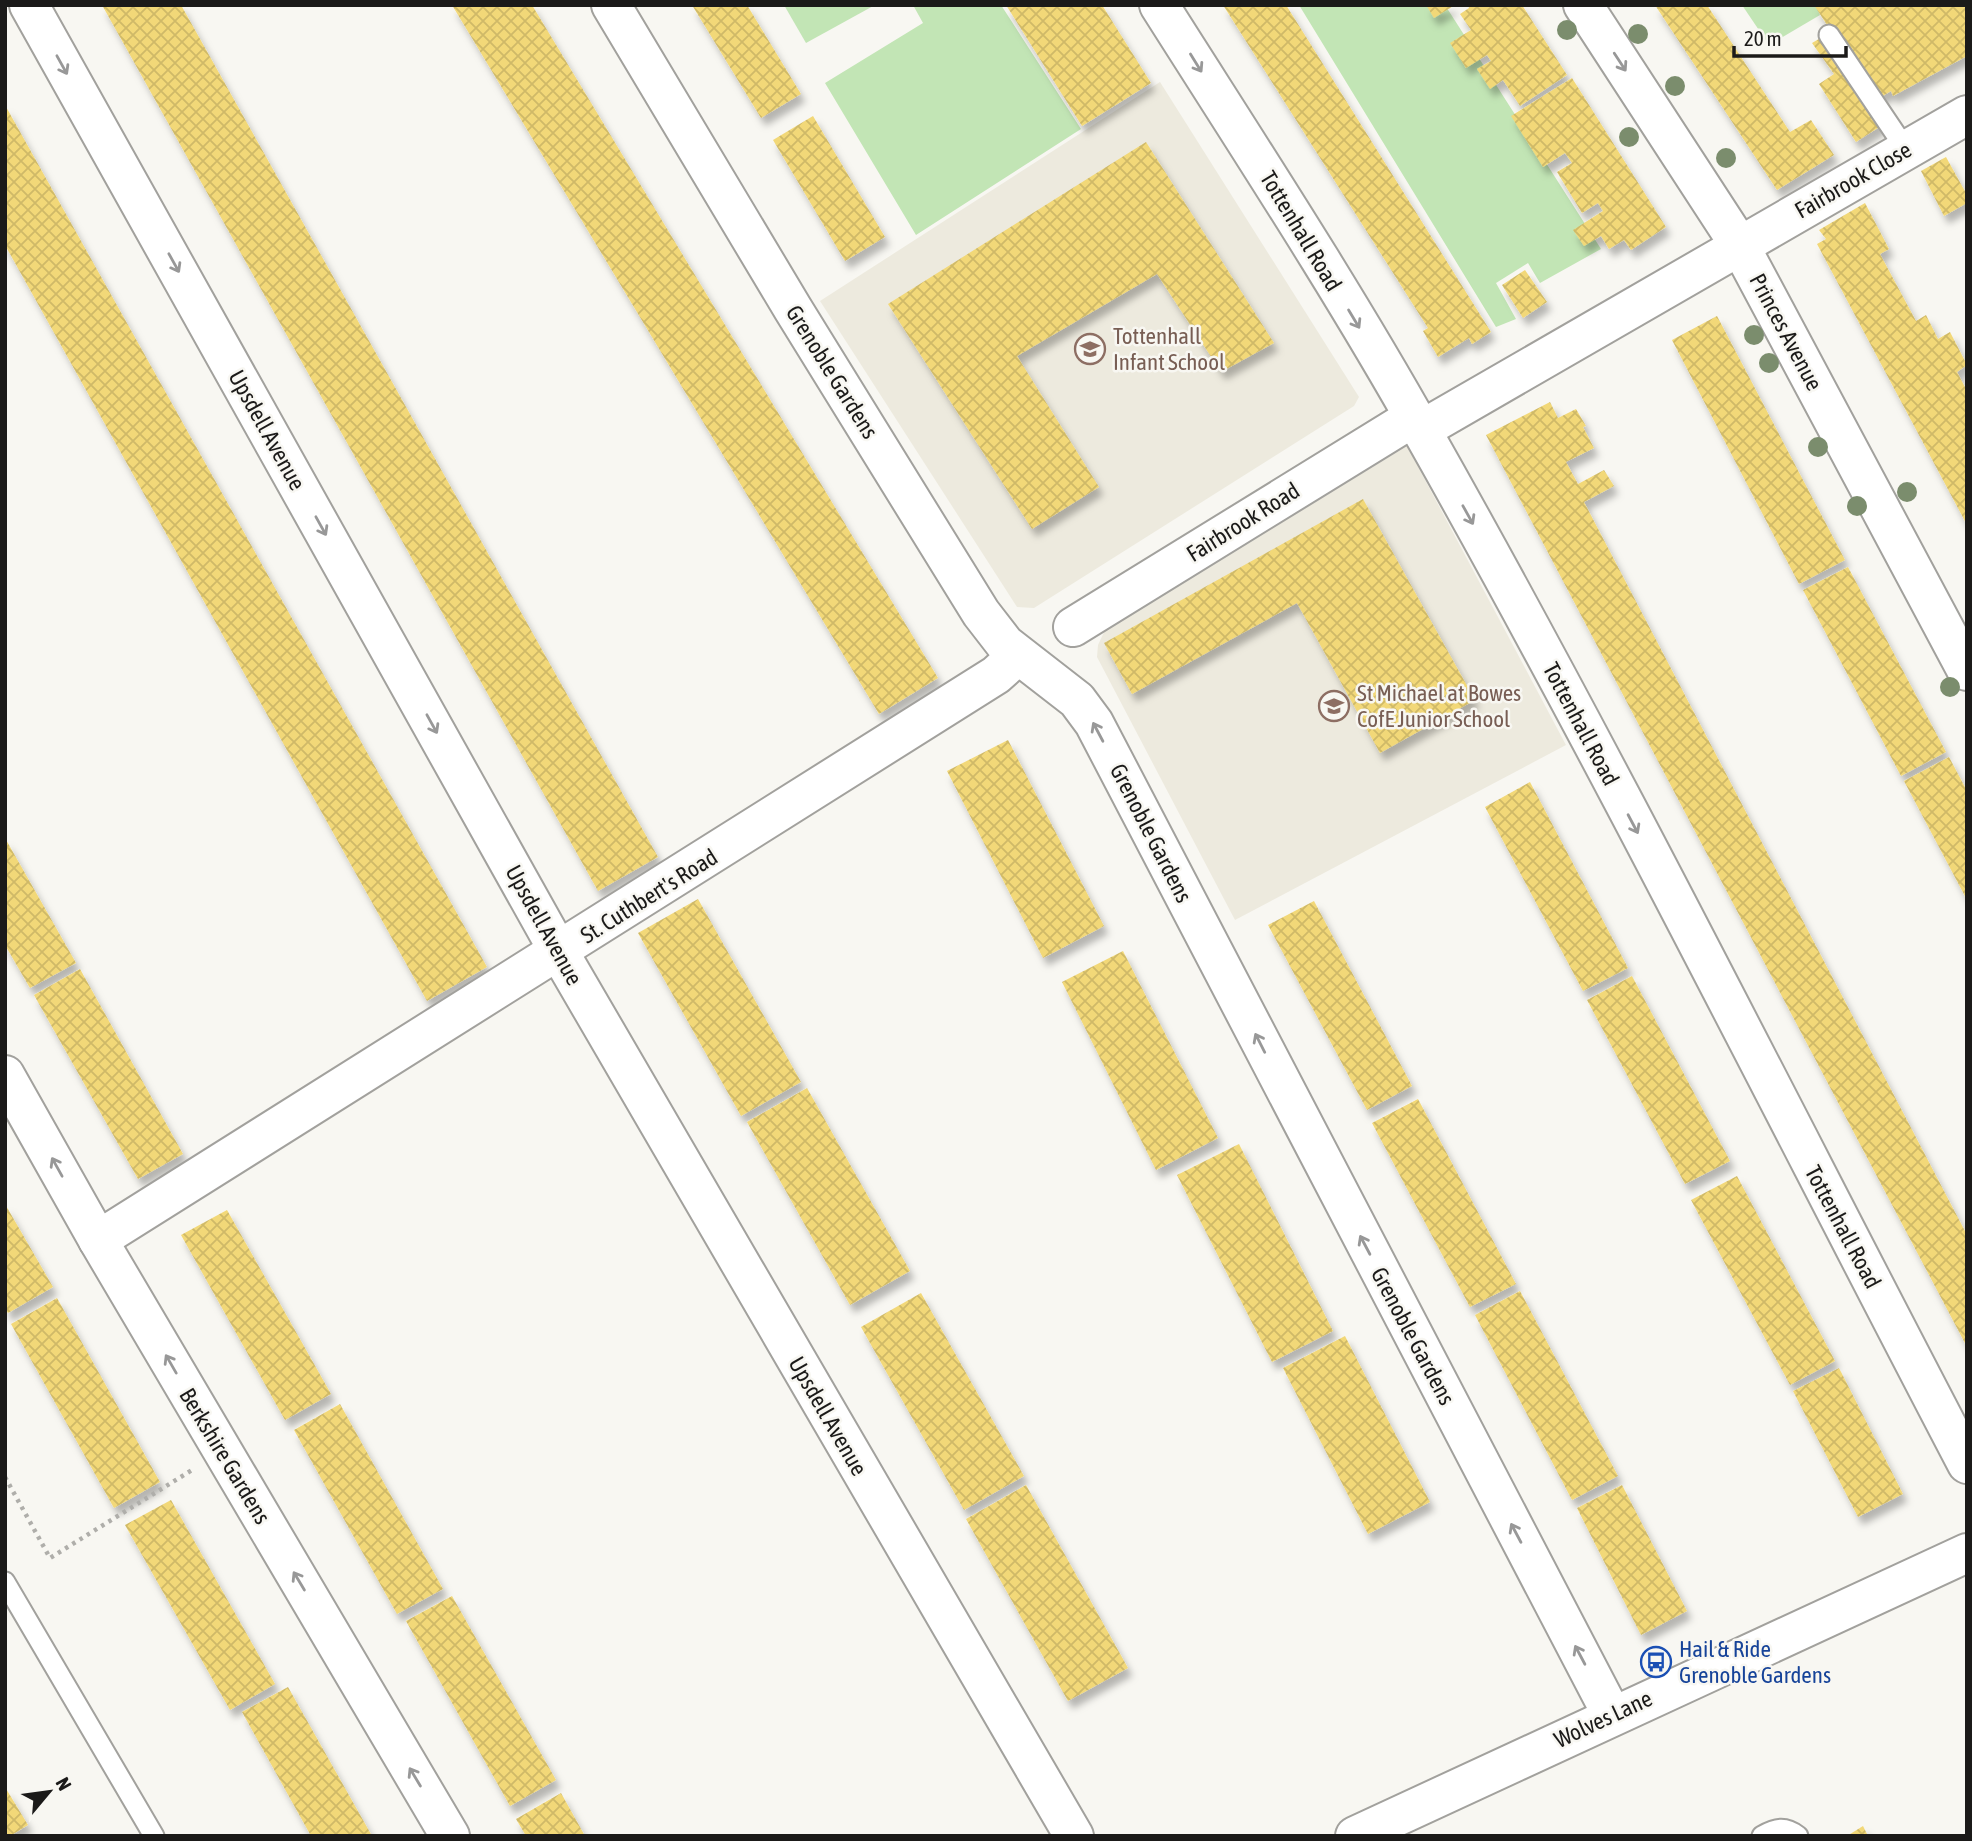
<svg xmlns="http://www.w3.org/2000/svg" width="1972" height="1841" font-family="'Asap Condensed',sans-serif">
<defs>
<pattern id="building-cross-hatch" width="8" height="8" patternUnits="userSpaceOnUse" patternTransform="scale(1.75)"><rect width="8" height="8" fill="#f2d878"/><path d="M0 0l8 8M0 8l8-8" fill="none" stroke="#cfb967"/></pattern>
<filter id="shadow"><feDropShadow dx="4.5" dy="8" stdDeviation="3.5" flood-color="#0004"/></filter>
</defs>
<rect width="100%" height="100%" fill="#f8f7f2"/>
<g fill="#edeade">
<polygon points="1160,82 1359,397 1354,406 1034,608 1017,607 820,301"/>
<polygon points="1407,446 1566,745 1235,920 1097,657 1098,645 1105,630"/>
</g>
<g fill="#c2e5b5">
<polygon points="784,5 875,5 806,43"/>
<polygon points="913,5 1001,5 1081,129 916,235 825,83 923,23"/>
<polygon points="1299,5 1445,5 1601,249 1540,283 1528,263 1496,283 1516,319 1496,327"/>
<polygon points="1742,5 1816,5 1820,15 1769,45"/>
</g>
<g fill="url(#building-cross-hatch)" filter="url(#shadow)">
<polygon points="102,5 181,5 658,857 598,891"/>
<polygon points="452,5 532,5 938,678 879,714"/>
<polygon points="692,5 747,5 801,94 761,118"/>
<polygon points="1006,5 1102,5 1151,83 1082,126"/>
<polygon points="1223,5 1286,5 1491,332 1472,344 1469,338 1438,357 1423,331 1428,328"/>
<polygon points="1426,5 1455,5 1434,18"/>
<polygon points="1468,5 1522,5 1567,75 1520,106 1503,80 1490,89 1477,69 1491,61 1487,55 1466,68 1450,43 1471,30 1460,14 1469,8"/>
<polygon points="1655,5 1707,5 1790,132 1811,120 1834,155 1777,190"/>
<polygon points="1814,5 1967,5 1967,56 1893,96 1891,91 1876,100"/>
<polygon points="1824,36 1884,124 1856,142 1819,84 1834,74 1812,43"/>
<polygon points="1572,78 1666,227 1631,250 1624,240 1609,249 1601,236 1584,246 1573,230 1603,211 1598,203 1582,213 1557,172 1572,163 1565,153 1543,167 1511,116"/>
<polygon points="5,105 487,967 427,1001 5,245"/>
<polygon points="813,116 885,237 845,261 773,140"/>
<polygon points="1146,142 1274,343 1221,372 1157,274 1017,356 1099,487 1032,529 888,304"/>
<polygon points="1946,157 1967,195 1967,203 1944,216 1921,171"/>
<polygon points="1865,203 1889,249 1880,254 1916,321 1926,315 1938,339 1950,332 1967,365 1957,372 1967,391 1967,525 1817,244 1826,239 1819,230"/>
<polygon points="1525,270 1547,302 1523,318 1502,285"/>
<polygon points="1717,316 1845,560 1799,584 1672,340"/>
<polygon points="1550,402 1558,418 1576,409 1586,426 1583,427 1594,448 1566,462 1578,484 1604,470 1614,486 1584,502 1967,1235 1967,1347 1486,435"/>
<polygon points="1363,499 1475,700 1380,753 1297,603 1132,694 1104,643"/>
<polygon points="1848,567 1946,752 1901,776 1803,590"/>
<polygon points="1008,740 1104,926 1043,958 947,771"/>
<polygon points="1949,757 1967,791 1967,900 1904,781"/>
<polygon points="1530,782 1628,968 1583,991 1485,807"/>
<polygon points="5,838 76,963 30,988 5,945"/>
<polygon points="698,899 801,1082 741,1116 638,933"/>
<polygon points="1314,901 1412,1086 1367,1110 1268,925"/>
<polygon points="1123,951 1218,1138 1156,1170 1062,982"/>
<polygon points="80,969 183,1154 138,1179 34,995"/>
<polygon points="1632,976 1730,1161 1685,1184 1587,1000"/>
<polygon points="807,1088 910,1271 850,1305 747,1122"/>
<polygon points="1418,1099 1516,1284 1470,1307 1372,1123"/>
<polygon points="1239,1144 1333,1331 1272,1362 1177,1175"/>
<polygon points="1737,1176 1835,1361 1790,1385 1691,1200"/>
<polygon points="5,1204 53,1287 8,1313 5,1309"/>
<polygon points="227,1210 331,1394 285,1420 181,1235"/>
<polygon points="1520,1291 1618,1476 1572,1500 1475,1315"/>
<polygon points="921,1293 1024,1476 964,1510 861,1327"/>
<polygon points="57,1298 160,1482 114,1508 11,1324"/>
<polygon points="1345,1336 1430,1502 1368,1534 1283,1368"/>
<polygon points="1839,1368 1903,1494 1858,1517 1793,1391"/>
<polygon points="340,1404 443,1589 397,1614 294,1430"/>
<polygon points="1026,1485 1128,1668 1068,1701 966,1519"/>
<polygon points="1622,1485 1687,1611 1641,1635 1577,1508"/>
<polygon points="171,1500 275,1684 230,1710 125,1525"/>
<polygon points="452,1596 556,1780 510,1806 406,1621"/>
<polygon points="288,1687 372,1836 311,1836 242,1712"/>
<polygon points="5,1787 28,1825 10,1836 5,1836"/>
<polygon points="561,1793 585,1836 526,1836 516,1819"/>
<polygon points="1863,1826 1868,1836 1847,1836"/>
</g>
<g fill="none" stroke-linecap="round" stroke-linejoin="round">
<g stroke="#a2a19d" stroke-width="23">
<g id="lane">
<polyline points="1829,35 1905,148"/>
<polyline points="5,1582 154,1836"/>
<path d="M1762 1836C1776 1828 1785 1826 1798 1836"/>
</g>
</g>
<g stroke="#a2a19d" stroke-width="42">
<g id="street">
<polyline points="29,5 559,952 1074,1836"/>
<polyline points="611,5 793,309 981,613 1005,644 1077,700 1094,723 1612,1715"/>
<path d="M1159 5C1249 147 1341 287 1423 433 1614 771 1787 1120 1967 1464"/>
<polyline points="1583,5 1740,246 1967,671"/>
<polyline points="1421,430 1967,115"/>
<polyline points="1073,627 1414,417"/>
<polyline points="5,1075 98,1240 450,1836"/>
<polyline points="98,1240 996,675 1017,656"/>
</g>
</g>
<g stroke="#a2a19d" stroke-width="42">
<polyline id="secondary" points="1355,1836 1967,1553"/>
</g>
<polyline stroke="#afaeaa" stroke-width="4.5" stroke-dasharray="3.5 5" stroke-linecap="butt" points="5,1477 50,1558 192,1470"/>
<use href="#lane" stroke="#fff" stroke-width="19"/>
<use href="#street" stroke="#fff" stroke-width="38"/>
<use href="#secondary" stroke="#fff" stroke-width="38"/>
</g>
<g fill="#7b8d6d">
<circle cx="1567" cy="30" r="10"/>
<circle cx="1638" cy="34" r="10"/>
<circle cx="1675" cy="86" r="10"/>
<circle cx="1629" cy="137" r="10"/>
<circle cx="1726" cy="158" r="10"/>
<circle cx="1754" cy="335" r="10"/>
<circle cx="1769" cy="363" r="10"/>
<circle cx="1818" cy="447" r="10"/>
<circle cx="1907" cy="492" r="10"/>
<circle cx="1857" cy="506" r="10"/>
<circle cx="1950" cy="687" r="10"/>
</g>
<defs><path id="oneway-shaft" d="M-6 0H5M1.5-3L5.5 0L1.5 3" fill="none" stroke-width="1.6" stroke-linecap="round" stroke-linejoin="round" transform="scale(1.75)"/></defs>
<g stroke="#989898">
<use href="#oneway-shaft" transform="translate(1620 62) rotate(57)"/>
<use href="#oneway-shaft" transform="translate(1196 63) rotate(58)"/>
<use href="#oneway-shaft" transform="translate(62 65) rotate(61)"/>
<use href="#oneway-shaft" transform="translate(174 263) rotate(61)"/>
<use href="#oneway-shaft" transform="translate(1354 319) rotate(59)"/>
<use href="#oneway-shaft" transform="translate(1468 515) rotate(61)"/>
<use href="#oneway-shaft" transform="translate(321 526) rotate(61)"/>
<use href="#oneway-shaft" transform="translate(432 724) rotate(61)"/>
<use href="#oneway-shaft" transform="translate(1098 732) rotate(-118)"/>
<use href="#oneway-shaft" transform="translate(1633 824) rotate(62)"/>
<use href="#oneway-shaft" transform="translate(1260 1043) rotate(-117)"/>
<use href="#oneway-shaft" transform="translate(57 1167) rotate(-119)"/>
<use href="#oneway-shaft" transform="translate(1365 1245) rotate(-118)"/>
<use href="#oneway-shaft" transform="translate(171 1364) rotate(-120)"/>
<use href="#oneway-shaft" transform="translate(1516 1533) rotate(-118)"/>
<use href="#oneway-shaft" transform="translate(299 1581) rotate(-121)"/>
<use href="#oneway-shaft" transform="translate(1580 1655) rotate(-118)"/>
<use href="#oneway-shaft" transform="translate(415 1777) rotate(-121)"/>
</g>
<defs>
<g id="school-ring" transform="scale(1.575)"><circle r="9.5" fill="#f8f7f2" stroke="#8d6e63" stroke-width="1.5"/><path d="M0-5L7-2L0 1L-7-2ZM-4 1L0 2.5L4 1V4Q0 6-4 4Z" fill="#8d6e63"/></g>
<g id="bus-ring" transform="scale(1.575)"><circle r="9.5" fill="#f8f7f2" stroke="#1a4fb4" stroke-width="1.5"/><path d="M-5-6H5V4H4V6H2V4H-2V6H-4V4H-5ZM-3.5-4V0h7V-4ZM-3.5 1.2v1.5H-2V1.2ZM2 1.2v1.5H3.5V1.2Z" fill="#1a4fb4"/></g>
</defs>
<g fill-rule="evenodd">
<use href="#school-ring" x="1090" y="349"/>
<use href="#school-ring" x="1334" y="706"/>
<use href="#bus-ring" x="1656" y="1662"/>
</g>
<g text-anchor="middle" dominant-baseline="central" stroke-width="5" stroke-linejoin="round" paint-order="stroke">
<g font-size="23" fill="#1b1a19" stroke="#f8f7f2">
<text transform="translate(1853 180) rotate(-30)">Fairbrook Close</text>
<text transform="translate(1301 231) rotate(59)">Tottenhall Road</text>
<text transform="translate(1786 332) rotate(62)">Princes Avenue</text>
<text transform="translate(832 372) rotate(58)">Grenoble Gardens</text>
<text transform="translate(267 430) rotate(61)">Upsdell Avenue</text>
<text transform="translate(1243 522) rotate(-32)">Fairbrook Road</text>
<text transform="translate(1581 724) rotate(62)">Tottenhall Road</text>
<text transform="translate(1151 833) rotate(63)">Grenoble Gardens</text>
<text transform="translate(649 896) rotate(-32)">St. Cuthbert's Road</text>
<text transform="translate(544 925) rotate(61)">Upsdell Avenue</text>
<text transform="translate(1843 1227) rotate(62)">Tottenhall Road</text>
<text transform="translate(1413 1336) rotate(62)">Grenoble Gardens</text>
<text transform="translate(828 1416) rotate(60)">Upsdell Avenue</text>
<text transform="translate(225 1456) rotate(59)">Berkshire Gardens</text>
<text transform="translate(1603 1719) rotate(-25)">Wolves Lane</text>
</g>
<g font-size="23" fill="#785e54" stroke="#f8f7f2" text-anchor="start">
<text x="1113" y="336">Tottenhall<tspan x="1113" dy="26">Infant School</tspan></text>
<text x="1357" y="693">St Michael at Bowes<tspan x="1357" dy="26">CofE Junior School</tspan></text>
</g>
<g font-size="23" fill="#164399" stroke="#f8f7f2" text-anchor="start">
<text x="1679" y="1649">Hail &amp; Ride<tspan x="1679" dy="26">Grenoble Gardens</tspan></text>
</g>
</g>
<rect width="1972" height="1841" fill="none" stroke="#1b1a19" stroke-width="14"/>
<g transform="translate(49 1792) rotate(61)" stroke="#f8f7f2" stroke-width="5" paint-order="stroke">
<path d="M0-5L12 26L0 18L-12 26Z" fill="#1b1a19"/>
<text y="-10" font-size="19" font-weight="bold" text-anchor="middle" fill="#1b1a19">N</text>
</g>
<path d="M1734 46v10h112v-10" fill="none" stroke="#1b1a19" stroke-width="3.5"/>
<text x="1744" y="46" font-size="21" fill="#1b1a19" stroke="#f8f7f2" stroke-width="5" paint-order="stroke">20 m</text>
</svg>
